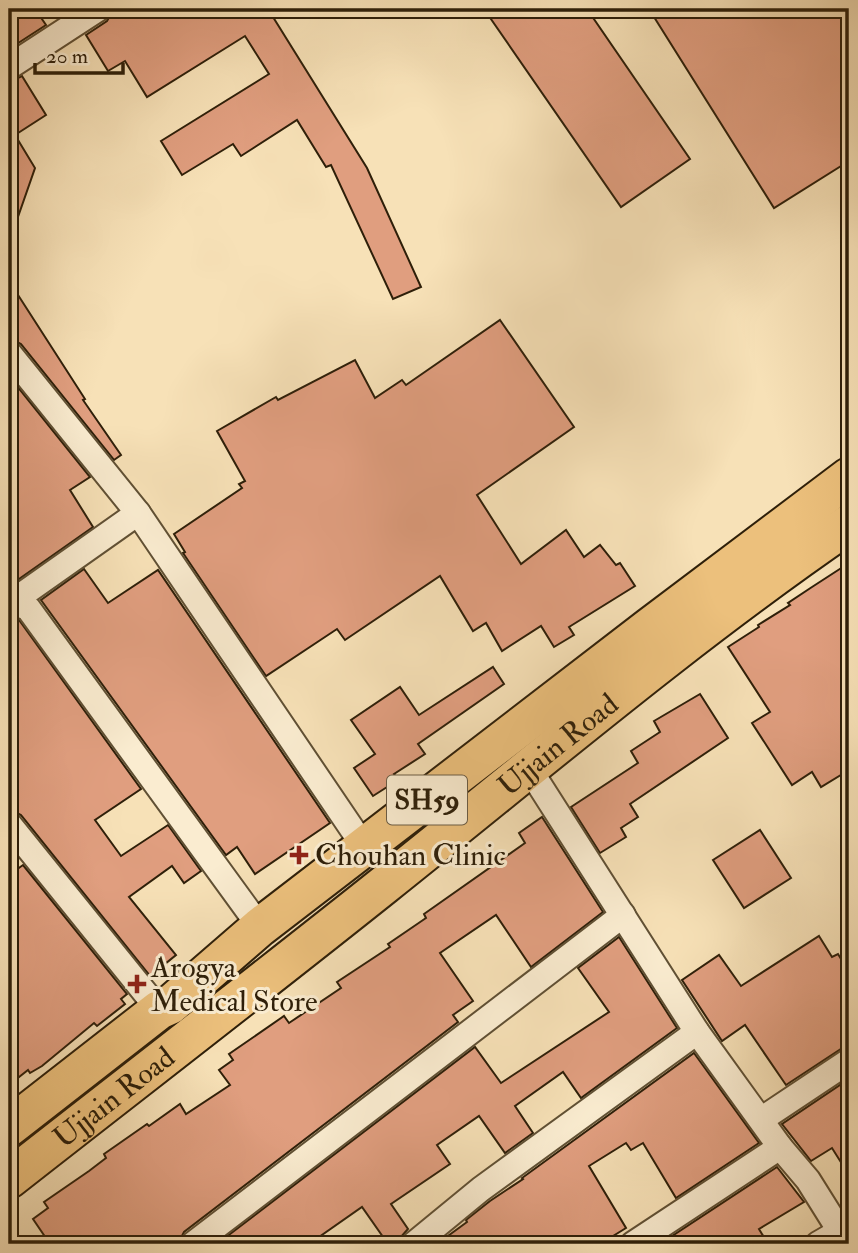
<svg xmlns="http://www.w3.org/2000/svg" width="858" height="1253" font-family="'IM FELL Double Pica',serif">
<rect width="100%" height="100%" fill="#f7e1b7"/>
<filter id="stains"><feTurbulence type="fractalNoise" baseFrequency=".00286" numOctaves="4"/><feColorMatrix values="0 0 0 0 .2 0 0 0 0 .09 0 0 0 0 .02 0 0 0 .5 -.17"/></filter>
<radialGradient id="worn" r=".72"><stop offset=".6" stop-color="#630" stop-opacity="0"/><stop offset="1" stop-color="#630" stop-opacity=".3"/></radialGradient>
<g fill="#e09e7f" stroke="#2e1f09" stroke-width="2">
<polygon points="9,9 35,9 46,25 9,49"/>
<polygon points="117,9 268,9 367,168 421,287 393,299 331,165 326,167 297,120 241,156 233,144 182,175 161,141 269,74 245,36 147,97 125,61 108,71 86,35 107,21 112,12"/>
<polygon points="484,9 587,9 690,159 621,207"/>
<polygon points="649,9 849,9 849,161 774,208"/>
<polygon points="22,76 46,115 15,135 35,168 12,234 9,233 9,82"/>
<polygon points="9,281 85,399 83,400 121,455 114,460 21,344 9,338"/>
<polygon points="500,320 574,427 477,495 521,564 566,530 584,557 600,545 616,565 620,563 635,586 569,627 574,635 554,647 541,626 502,651 486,623 473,631 440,576 345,640 337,629 266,676 183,553 185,552 174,534 242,488 239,484 245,481 217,431 276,397 278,400 355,360 375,398 402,380 406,385"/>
<polygon points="9,376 90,477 70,490 93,527 9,586"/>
<polygon points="849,563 849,770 821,787 812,772 792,785 752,723 770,712 728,647 759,627 758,625 790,605 788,603 812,587"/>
<polygon points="84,569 108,603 158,570 330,823 255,874 237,847 226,855 41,600"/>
<polygon points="12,618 19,620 141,789 95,820 121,856 168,825 201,871 184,883 172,866 129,897 176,955 150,976 21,815 9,809 9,619"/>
<polygon points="493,667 504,684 418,744 425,754 394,774 398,780 373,796 354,768 375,754 351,720 400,687 419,715"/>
<polygon points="700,694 728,738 630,804 638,817 621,828 626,837 600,853 571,807 638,763 631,751 660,732 654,721"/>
<polygon points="542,817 603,912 531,967 496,915 440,953 473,1001 453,1015 458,1022 184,1232 178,1244 50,1244 33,1219 48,1208 44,1202 89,1171 106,1158 104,1154 147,1124 149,1126 180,1104 186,1114 230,1085 219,1070 233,1060 229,1054 284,1016 289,1023 341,988 337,982 390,947 388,944 426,918 424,914 525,843 519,833"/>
<polygon points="760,830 791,878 744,908 713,860"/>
<polygon points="23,865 127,994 121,999 125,1004 97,1026 94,1023 42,1066 30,1073 28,1070 9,1085 9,875"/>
<polygon points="819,936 832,957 838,954 849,972 849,1046 841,1049 786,1085 745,1025 722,1041 682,980 719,955 741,986"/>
<polygon points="619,937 677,1028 581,1098 563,1072 515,1106 533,1133 505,1153 479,1116 437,1145 450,1164 391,1204 408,1229 400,1238 399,1244 388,1244 362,1207 309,1244 217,1244 475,1047 501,1083 609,1012 578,968"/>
<polygon points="694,1053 759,1143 676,1198 643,1143 631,1150 626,1143 589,1166 626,1228 600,1244 437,1244 467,1222 466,1220 490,1201 523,1179 522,1178"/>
<polygon points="849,1079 849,1175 832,1148 811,1161 782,1124"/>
<polygon points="777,1167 804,1202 759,1229 768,1244 660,1244"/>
</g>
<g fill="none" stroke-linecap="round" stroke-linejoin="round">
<g stroke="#605034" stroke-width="28">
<g id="minor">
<polyline points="9,67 98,9"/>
<polyline points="9,353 138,513 365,848"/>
<polyline points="9,601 28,608 260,927"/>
<polyline points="9,604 138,513"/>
<polyline points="528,767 697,1032 780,1147 808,1180 848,1244"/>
<polyline points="9,824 159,1010"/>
<polyline points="762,1119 849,1061"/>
<polyline points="193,1244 623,915"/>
<polyline points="414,1244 481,1189 697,1032"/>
<polyline points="633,1244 780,1147"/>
<polyline points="818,1244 849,1226"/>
</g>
</g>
<g stroke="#2e1f09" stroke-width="42">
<g id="primary">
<polyline points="9,1127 159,1010 170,1005 260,927 650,627 849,477"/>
<path id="s1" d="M9 1179C134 1081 260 984 384 885 537 763 687 635 849 524"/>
</g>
</g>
<use href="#minor" stroke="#faecd0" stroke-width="24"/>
<use href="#primary" stroke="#ecc07c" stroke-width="38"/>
</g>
<g fill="#8f2418" stroke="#faecd0" stroke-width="2.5">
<path d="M295.5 844.5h7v7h7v7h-7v7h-7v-7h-7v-7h7z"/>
<path d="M133.5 973.5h7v7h7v7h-7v7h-7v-7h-7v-7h7z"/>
</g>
<g text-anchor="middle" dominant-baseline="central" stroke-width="6" stroke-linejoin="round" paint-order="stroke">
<rect fill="#faecd0" stroke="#6b5c45" stroke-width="2" x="387" y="775.5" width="80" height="49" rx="5"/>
<g font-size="28" font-weight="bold" fill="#2e1f09">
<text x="427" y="800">SH59</text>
</g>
<g font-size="30" fill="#2e1f09" stroke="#faecd0">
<text stroke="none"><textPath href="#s1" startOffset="700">Ujjain Road</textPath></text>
<text stroke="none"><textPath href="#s1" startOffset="133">Ujjain Road</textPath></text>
</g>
<g font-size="30" fill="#2e1f09" stroke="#faecd0" text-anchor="start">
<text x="315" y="855">Chouhan Clinic</text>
<text x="151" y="967">Arogya<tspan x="151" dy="34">Medical Store</tspan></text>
</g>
</g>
<rect width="858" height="1253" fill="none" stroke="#f7e1b7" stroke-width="35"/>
<rect x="10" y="10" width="837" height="1232" fill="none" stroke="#2e1f09" stroke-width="3.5"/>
<rect x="18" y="18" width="823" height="1218" fill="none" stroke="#2e1f09" stroke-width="2"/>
<path d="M35 63v10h88v-10" fill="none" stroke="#2e1f09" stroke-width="3.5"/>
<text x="46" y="63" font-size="21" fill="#2e1f09" stroke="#faecd0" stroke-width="5" paint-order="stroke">20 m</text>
<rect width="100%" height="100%" filter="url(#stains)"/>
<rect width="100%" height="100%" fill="url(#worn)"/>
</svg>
